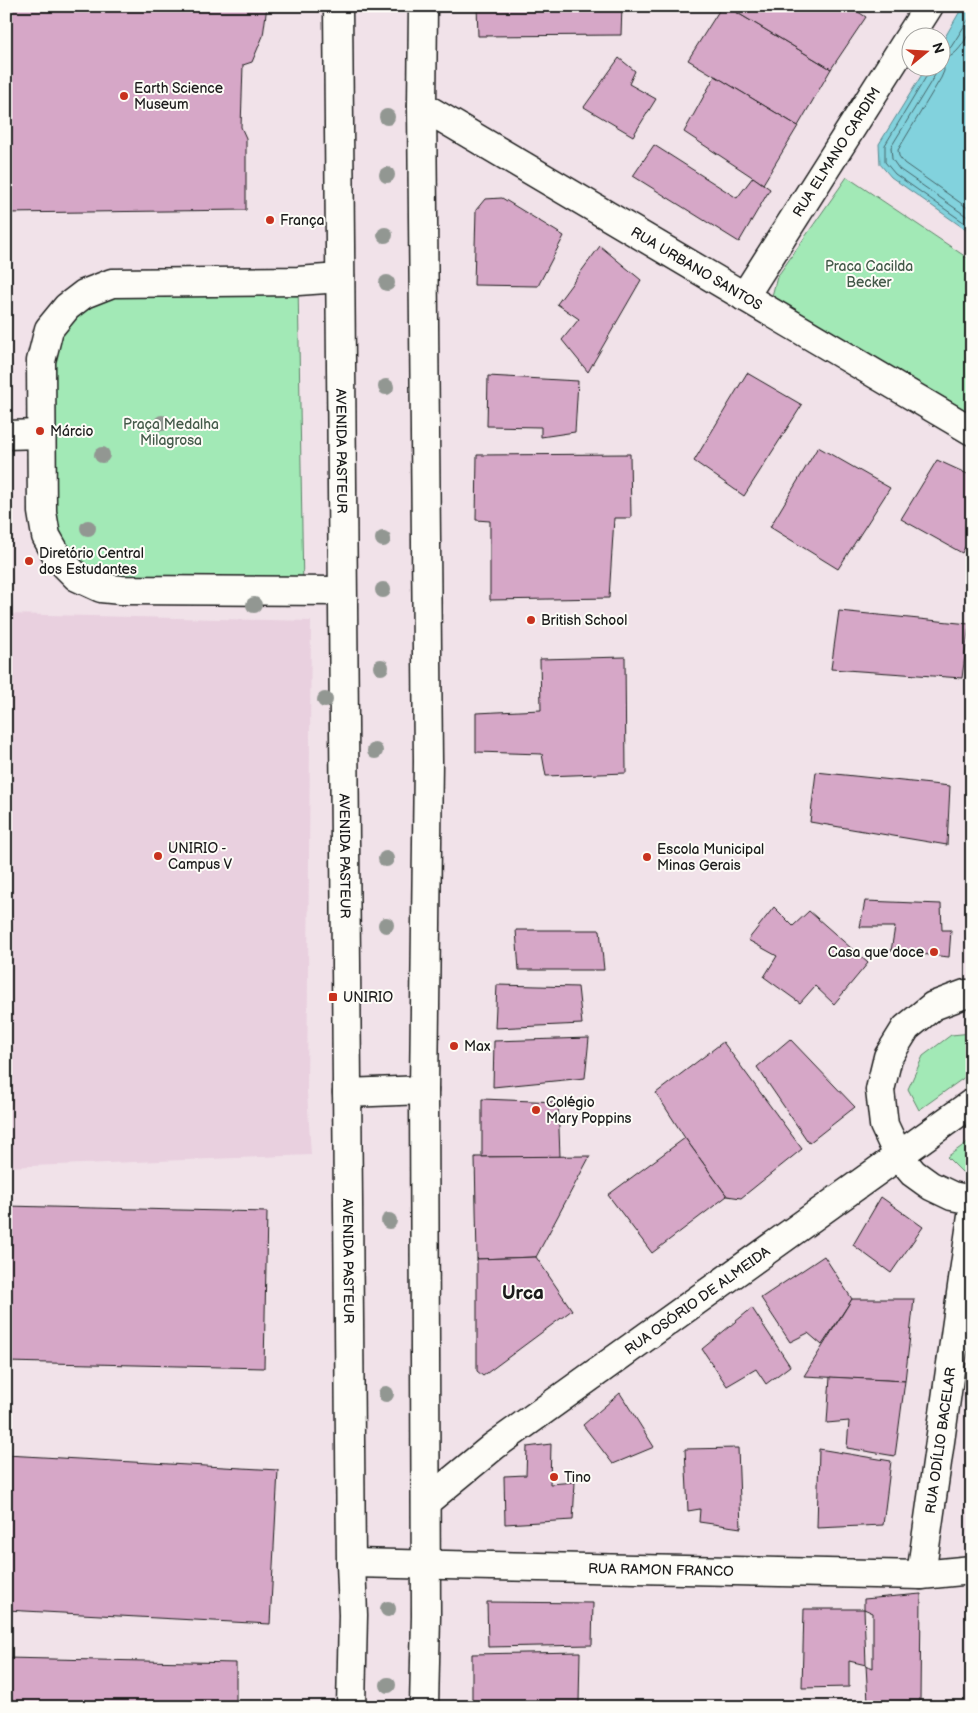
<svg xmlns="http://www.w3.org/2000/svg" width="978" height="1713" font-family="'Balsamiq Sans',sans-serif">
<rect width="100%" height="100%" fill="#f1e2e9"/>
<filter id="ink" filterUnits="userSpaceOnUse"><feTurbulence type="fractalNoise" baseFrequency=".02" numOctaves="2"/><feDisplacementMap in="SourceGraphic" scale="10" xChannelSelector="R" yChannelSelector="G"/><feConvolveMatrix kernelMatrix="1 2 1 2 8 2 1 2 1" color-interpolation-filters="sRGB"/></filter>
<g filter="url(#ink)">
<polygon fill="#e9d0df" points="6,614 311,621 307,1092 311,1155 6,1167"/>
<g fill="#a2e9b6" stroke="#5f8269">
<polygon points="847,177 972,261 972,414 772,296 777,277"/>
<polygon points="298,281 303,591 121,590 59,559 41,434 49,329 114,288"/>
<polygon points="972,1033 972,1072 919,1110 908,1089 923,1056 951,1035"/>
<polygon points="972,1139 972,1170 962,1172 947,1157"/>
</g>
<polygon fill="#82d2dd" stroke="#598990" points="963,6 972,6 972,234 891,177 880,164 879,144 926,68 940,68 941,44"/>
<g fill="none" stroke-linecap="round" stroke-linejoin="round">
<g stroke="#456569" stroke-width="1">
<path d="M972 28C963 43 959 54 943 60L944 71 941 78 898 150 899 156 904 163 972 211"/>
<polyline points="940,52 946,51 951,47 972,14"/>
<polyline points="930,68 929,72 885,145 885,162 895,174 972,228"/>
<polyline points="936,68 935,75 891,147 892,159 899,169 972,220"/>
</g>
</g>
<g fill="#d6a7c7" stroke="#1c1c1c">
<polygon points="6,6 267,6 263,36 252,62 243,65 241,127 246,138 246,210 6,213"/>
<polygon points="477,6 622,6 621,35 478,36"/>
<polygon points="722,6 726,6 831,69 798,126 688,60"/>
<polygon points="726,6 849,6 866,17 831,69"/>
<polygon points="619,58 635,71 629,84 656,99 633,136 584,107"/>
<polygon points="715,76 798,126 763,184 684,132"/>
<polygon points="654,145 737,198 753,177 770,189 739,242 633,176"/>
<polygon points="502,198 564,236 538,286 474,285 476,210 485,199"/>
<polygon points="600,246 641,280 588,372 562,340 579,319 557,304"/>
<polygon points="747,373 802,405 744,496 694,461"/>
<polygon points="488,376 578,381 575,432 541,437 541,427 487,426"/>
<polygon points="818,447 890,488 838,569 770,527"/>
<polygon points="630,454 631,518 614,518 609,598 490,600 490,521 476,520 477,455"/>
<polygon points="937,460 972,476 972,534 962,553 901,519"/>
<polygon points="839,611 969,624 962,678 831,669"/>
<polygon points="625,657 626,773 546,776 542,754 476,752 476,713 541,710 540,659"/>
<polygon points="816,772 950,786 947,845 810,822"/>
<polygon points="865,901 941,904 942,930 951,930 949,957 891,951 895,927 860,927"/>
<polygon points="774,907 793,926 809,911 868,963 834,1004 815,986 800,1003 764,977 777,956 748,940"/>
<polygon points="516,930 600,930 604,970 519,970"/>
<polygon points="497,985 578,987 582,1024 495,1028"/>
<polygon points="589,1038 585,1078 493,1087 494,1041"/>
<polygon points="790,1039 855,1107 809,1143 757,1067"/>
<polygon points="723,1042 802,1149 741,1198 727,1196 685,1138 656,1093"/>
<polygon points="482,1099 558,1102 560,1157 482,1157"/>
<polygon points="685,1138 727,1196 652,1253 608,1195"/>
<polygon points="590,1156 536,1257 477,1259 475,1157"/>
<polygon points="881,1197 923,1227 891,1273 853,1245"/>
<polygon points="6,1206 267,1212 264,1368 6,1362"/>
<polygon points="824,1256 852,1299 822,1345 808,1333 790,1342 761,1298"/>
<polygon points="536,1257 572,1310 483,1376 477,1371 477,1259"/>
<polygon points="852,1299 914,1299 905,1381 804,1376"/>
<polygon points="752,1308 790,1366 766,1384 756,1369 727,1386 702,1349"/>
<polygon points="830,1377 905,1381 895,1456 847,1448 849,1421 827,1423"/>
<polygon points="620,1393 654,1447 613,1464 583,1425"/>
<polygon points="551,1444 550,1484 575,1482 573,1520 505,1524 504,1476 526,1475 527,1447"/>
<polygon points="738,1448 741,1528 699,1522 700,1509 688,1511 685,1449"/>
<polygon points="819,1449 891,1461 883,1525 817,1528"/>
<polygon points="6,1455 278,1470 270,1624 6,1610"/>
<polygon points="921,1594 920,1701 868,1702 866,1665 873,1668 873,1613 864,1609 864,1599"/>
<polygon points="487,1602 593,1603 592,1645 488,1647"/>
<polygon points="804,1609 864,1609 866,1665 849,1661 849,1687 802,1688"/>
<polygon points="580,1652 579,1703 472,1704 472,1654"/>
<polygon points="6,1658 236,1663 236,1707 6,1707"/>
</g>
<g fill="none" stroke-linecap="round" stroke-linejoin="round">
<g stroke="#1c1c1c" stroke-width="31">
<g id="minor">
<path id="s1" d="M338 6 351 1563 353 1615 351 1707"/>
<polyline points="423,6 422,106 428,761 424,1090 426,1616 424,1707"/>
<path id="s2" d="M422 106 972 431"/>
<polyline points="340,278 298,281 112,283 84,294 67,307 49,329 41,361 42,512 46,536 59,559 77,577 101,588 121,590 342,591"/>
<path id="s3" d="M744 297 929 6"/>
<polyline points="6,435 41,434"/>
<polyline points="972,994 965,994 933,1006 906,1028 888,1057 880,1090 884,1125 898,1155 913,1173 931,1186 952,1196 972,1200"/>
<polyline points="347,1093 424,1090"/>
<path id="s4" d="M426 1502 494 1446 972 1103"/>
<path id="s5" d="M351 1563 921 1575 972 1570"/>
<path id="s6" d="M921 1575 972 1216"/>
</g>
</g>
<use href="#minor" stroke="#fdfcf7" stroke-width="28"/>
</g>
<g fill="#929792">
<circle cx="387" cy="117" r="8"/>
<circle cx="387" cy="175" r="8"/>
<circle cx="385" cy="235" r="8"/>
<circle cx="387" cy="283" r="8"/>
<circle cx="386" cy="387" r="8"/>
<circle cx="162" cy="423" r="8"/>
<circle cx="102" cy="455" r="8"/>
<circle cx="88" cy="528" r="8"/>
<circle cx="383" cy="539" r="8"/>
<circle cx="383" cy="590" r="8"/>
<circle cx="254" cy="605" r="8"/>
<circle cx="381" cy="667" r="8"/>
<circle cx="325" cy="700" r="8"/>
<circle cx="375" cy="751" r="8"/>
<circle cx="386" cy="859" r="8"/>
<circle cx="386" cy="925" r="8"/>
<circle cx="389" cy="1221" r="8"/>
<circle cx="386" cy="1394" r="8"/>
<circle cx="388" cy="1609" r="8"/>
<circle cx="388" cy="1685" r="8"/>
</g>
</g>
<g fill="#c8321e" stroke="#fdfcf7" stroke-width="2">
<circle cx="124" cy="96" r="5"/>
<circle cx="270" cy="220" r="5"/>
<circle cx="40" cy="431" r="5"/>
<circle cx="29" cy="561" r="5"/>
<circle cx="531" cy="620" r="5"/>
<circle cx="158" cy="856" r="5"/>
<circle cx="647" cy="857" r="5"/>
<circle cx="934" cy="952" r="5"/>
<rect x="328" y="992" width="10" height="10" rx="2.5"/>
<circle cx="454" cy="1046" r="5"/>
<circle cx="536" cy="1110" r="5"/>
<circle cx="554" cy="1477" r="5"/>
</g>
<g text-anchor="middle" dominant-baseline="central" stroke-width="4" stroke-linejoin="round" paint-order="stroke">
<g font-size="14" fill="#1c1c1c" stroke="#fdfcf7" text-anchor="start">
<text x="134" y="88">Earth Science<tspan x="134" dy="16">Museum</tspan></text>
<text x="280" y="220">França</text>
<text x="50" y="431">Márcio</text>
<text x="39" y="553">Diretório Central<tspan x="39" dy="16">dos Estudantes</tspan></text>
<text x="541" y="620">British School</text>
<text x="168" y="848">UNIRIO -<tspan x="168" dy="16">Campus V</tspan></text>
<text x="657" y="849">Escola Municipal<tspan x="657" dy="16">Minas Gerais</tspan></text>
<text x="924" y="952" text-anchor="end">Casa que doce</text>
<text x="343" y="997">UNIRIO</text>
<text x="464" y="1046">Max</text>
<text x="546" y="1102">Colégio<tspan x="546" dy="16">Mary Poppins</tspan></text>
<text x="564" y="1477">Tino</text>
</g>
<g font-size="14" fill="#1c1c1c" stroke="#fdfcf7">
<text stroke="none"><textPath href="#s3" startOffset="172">RUA ELMANO CARDIM</textPath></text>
<text stroke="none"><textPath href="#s2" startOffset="319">RUA URBANO SANTOS</textPath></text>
<text stroke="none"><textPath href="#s1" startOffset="445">AVENIDA PASTEUR</textPath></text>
<text stroke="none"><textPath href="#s1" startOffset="850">AVENIDA PASTEUR</textPath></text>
<text stroke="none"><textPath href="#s1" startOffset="1255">AVENIDA PASTEUR</textPath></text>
<text stroke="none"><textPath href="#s4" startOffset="338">RUA OSÓRIO DE ALMEIDA</textPath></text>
<text stroke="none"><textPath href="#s6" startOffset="136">RUA ODÍLIO BACELAR</textPath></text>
<text stroke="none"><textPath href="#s5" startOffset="310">RUA RAMON FRANCO</textPath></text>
</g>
<g font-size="14" fill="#445a4a" stroke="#fdfcf7">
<text x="869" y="266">Praca Cacilda<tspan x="869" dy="16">Becker</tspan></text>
<text x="171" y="424">Praça Medalha<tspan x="171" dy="16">Milagrosa</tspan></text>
</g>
<g font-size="19" font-weight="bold" fill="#1c1c1c" stroke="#fdfcf7">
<text x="523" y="1293">Urca</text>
</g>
</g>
<rect width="978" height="1713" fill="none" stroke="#fdfcf7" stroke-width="25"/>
<rect x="12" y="12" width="953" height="1688" fill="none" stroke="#1c1c1c" stroke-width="2" filter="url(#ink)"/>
<g transform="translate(926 52) rotate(72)"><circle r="24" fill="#fdfcf7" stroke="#a3a29f"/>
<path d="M0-4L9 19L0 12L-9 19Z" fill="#c8321e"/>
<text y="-8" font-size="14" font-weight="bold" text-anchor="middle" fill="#1c1c1c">N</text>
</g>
</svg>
